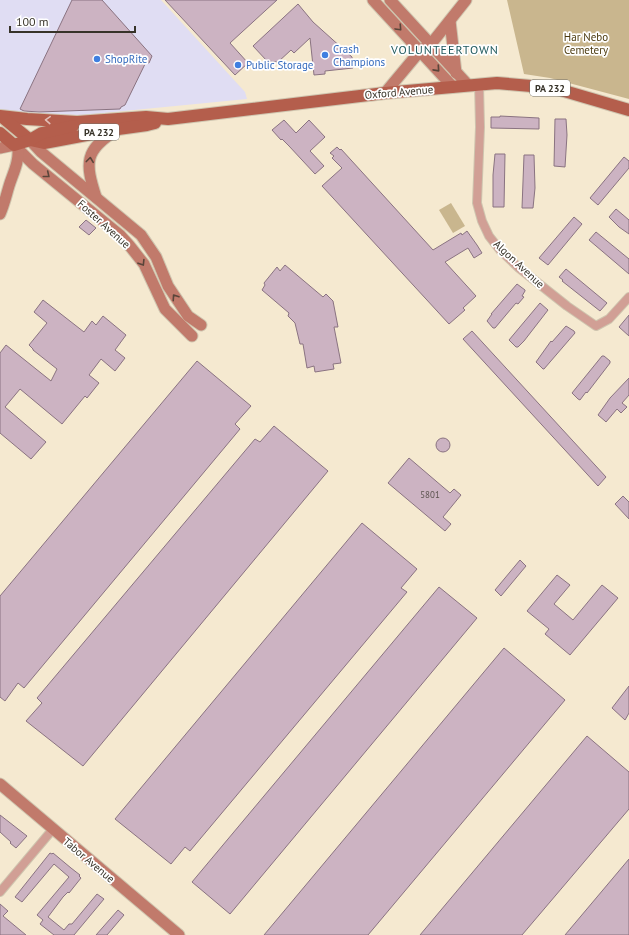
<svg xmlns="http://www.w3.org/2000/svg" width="629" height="935" font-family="'PT Sans',sans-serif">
<rect width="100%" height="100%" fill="#f5e9d0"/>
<polygon fill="#e0ddf3" points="0,0 161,0 245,92 247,99 83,115 20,114 2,110 0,109"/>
<g fill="#c9b68e">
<polygon points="507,0 629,0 629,99 550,78 524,74"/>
<polygon points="451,203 465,226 453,233 439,210"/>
</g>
<g fill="#ccb3c2" stroke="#8a7381">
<polygon points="72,0 102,0 152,56 149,63 146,62 125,105 121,107 120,109 39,112 24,111 20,109"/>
<polygon points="165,0 277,0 230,43 248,63 235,75"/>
<polygon points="298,4 313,22 352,57 353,68 325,71 325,74 314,75 310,38 294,53 291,50 278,62 267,61 253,46"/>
<polygon points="500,116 539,118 539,129 491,128 491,117 500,117"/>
<polygon points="555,119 566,119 567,135 565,167 554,166"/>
<polygon points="284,120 296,133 309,120 325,137 310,151 324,166 315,174 289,146 282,139 281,140 272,130"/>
<polygon points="337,147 340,150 341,149 433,250 461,233 462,235 467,231 477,245 482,253 474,258 468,248 445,262 476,296 463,308 465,310 449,324 322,186 342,168 332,158 334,156 330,153"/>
<polygon points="495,154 505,154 504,207 493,207 493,175"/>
<polygon points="524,155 534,155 535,188 533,208 522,208"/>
<polygon points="624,157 629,161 629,168 598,205 590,198"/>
<polygon points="616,209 629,220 629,234 619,227 609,217"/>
<polygon points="574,217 582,224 548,265 539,258"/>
<polygon points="86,220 96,228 89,235 79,227"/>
<polygon points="596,232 629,259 629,274 589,240"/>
<polygon points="285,265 323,297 326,294 333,301 338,327 334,327 341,363 333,364 334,369 315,372 314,366 307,368 303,344 300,344 295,323 288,316 289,313 262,290 265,285 264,283 277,267 280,271"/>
<polygon points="566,269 607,303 600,311 562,281 563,280 559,277"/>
<polygon points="517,284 525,290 525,291 522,296 524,297 518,304 516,303 495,328 493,328 487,321 492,314 491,314"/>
<polygon points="43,300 84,332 92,321 96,325 103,316 126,335 115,350 125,358 115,371 101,359 89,375 99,383 87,398 85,396 62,424 20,389 5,407 46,442 31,459 0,433 0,353 6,345 51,381 57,369 33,350 33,349 29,345 47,323 34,312"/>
<polygon points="540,303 548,310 524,341 518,347 516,347 509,340"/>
<polygon points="629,315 629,336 619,327"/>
<polygon points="566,326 574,331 575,333 544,369 543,369 536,362 551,341 552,342"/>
<polygon points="472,331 606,477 598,486 463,339"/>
<polygon points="602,356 604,356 610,361 610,363 587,393 586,392 580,400 578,399 572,393"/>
<polygon points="197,361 251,406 235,424 240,429 24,688 18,683 5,701 0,697 0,596"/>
<polygon points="629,378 629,395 622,403 627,407 621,413 617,409 606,422 605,421 598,415 610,398"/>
<polygon points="274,426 328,471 83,766 26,721 42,703 37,698 255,439 260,442"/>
<circle cx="443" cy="445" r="7"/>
<polygon points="409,458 450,493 454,489 461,495 443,517 451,524 445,531 388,483"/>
<polygon points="623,496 629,502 629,519 615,504"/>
<polygon points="362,523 417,569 401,588 407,592 190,851 185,847 171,864 115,819"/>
<polygon points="520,560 526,566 501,596 495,590"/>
<polygon points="557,575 570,585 554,604 573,620 602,585 618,598 570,655 545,634 549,629 527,611"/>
<polygon points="439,587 477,618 230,914 192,882"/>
<polygon points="504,648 565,700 368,935 264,935"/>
<polygon points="629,686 629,713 625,720 612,708"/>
<polygon points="587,736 629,772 629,809 522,935 420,935"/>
<polygon points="0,815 27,836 16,848 10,843 11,842 0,832"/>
<polygon points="50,853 52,854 53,853 71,868 80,875 79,876 81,878 69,893 68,892 63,897 48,917 64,930 69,924 72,924 97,894 104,899 74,935 54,935 40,924 43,920 37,915 69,877 54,864 22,902 15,897"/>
<polygon points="629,859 629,935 565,935"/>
<polygon points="0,904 8,911 3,916 26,935 0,935"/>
<polygon points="118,910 124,915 107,935 96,935"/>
</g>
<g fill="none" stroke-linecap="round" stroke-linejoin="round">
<g stroke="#cfc5af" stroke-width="10">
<g id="street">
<polyline points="479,84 480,127 477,203 482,221 489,236 500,250 519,268 567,306 596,326 609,319 629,297"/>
<polyline points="0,892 53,829"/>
</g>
</g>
<g stroke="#cfc5af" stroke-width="13">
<g id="secondary">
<polyline points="373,0 453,87"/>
<polyline points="390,0 468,85"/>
<polyline points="450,21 456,73"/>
<polyline points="385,93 420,51 431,44 466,0"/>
<polyline points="30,140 41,152 141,235 156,257 168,286 188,316 201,325"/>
<polyline points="0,148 14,145 33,164 120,235 129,245 144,264 165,309 192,336"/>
<path d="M96 197C85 163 84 150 117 130"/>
<path d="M0 214C4 205 6 196 9 186 13 173 19 163 18 149"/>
<polyline points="0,784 179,935"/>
</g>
</g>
<g stroke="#cfc5af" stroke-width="14">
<g id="primary">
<polyline points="0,116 27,119 77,122 146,117 168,119 385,93 497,83 554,88 629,110"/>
<polyline points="2,117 30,140 44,143 118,129 147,125 155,123"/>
<polyline points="0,133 14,145 30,140 42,133 73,126"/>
</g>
</g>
<use href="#street" stroke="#d19f95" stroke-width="8"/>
<use href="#secondary" stroke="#c17a6b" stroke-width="11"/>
<use href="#primary" stroke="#b45e4c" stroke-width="12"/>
</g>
<defs><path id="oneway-chevron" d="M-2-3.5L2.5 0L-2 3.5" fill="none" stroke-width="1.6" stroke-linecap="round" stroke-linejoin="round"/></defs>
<g stroke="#5a453a">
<use href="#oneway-chevron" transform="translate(399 28) rotate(47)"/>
<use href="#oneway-chevron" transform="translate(437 69) rotate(48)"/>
<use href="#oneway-chevron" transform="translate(90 160) rotate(-83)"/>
<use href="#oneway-chevron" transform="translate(47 175) rotate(39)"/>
<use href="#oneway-chevron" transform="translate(142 263) rotate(58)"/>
<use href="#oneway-chevron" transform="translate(175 297) rotate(-124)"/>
</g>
<use stroke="#e1bfb7" href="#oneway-chevron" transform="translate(48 120) rotate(-177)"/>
<g fill="#3f7fe0" stroke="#fff" stroke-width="1.5">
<circle cx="325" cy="55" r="4"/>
<circle cx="97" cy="59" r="4"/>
<circle cx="238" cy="65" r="4"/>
</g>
<g text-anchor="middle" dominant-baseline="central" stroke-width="3.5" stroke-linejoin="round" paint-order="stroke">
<g font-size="9" fill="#5c534f">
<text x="430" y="494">5801</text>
</g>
<g fill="#fff" stroke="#737069" stroke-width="1">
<rect x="530" y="80" width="40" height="16" rx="3"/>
<rect x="79" y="124" width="40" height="16" rx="3"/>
</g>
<g font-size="10" font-weight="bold" fill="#373329">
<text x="550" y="88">PA 232</text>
<text x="99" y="132">PA 232</text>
</g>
<g font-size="11" fill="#4a380c" stroke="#fff">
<text x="586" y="37">Har Nebo<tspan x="586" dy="13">Cemetery</tspan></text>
</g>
<g font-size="11" fill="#366cbe" stroke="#fff" text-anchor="start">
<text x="333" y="49">Crash<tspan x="333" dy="13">Champions</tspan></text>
<text x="105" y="59">ShopRite</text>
<text x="246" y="65">Public Storage</text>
</g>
<g font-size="11" fill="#373329" stroke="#fff">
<text transform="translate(399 92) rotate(-5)">Oxford Avenue</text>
<text transform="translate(104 224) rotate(42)">Foster Avenue</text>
<text transform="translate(519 264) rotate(43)">Algon Avenue</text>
<text transform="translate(89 860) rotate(40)">Tabor Avenue</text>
</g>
<g font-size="12" letter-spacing="1" fill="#205a5e" stroke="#fff">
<text x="445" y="49">VOLUNTEERTOWN</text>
</g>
</g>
<path d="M10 26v6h125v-6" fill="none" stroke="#373329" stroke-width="2"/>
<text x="16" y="26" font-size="12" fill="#373329" stroke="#ffffff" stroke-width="3" paint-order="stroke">100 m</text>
</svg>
